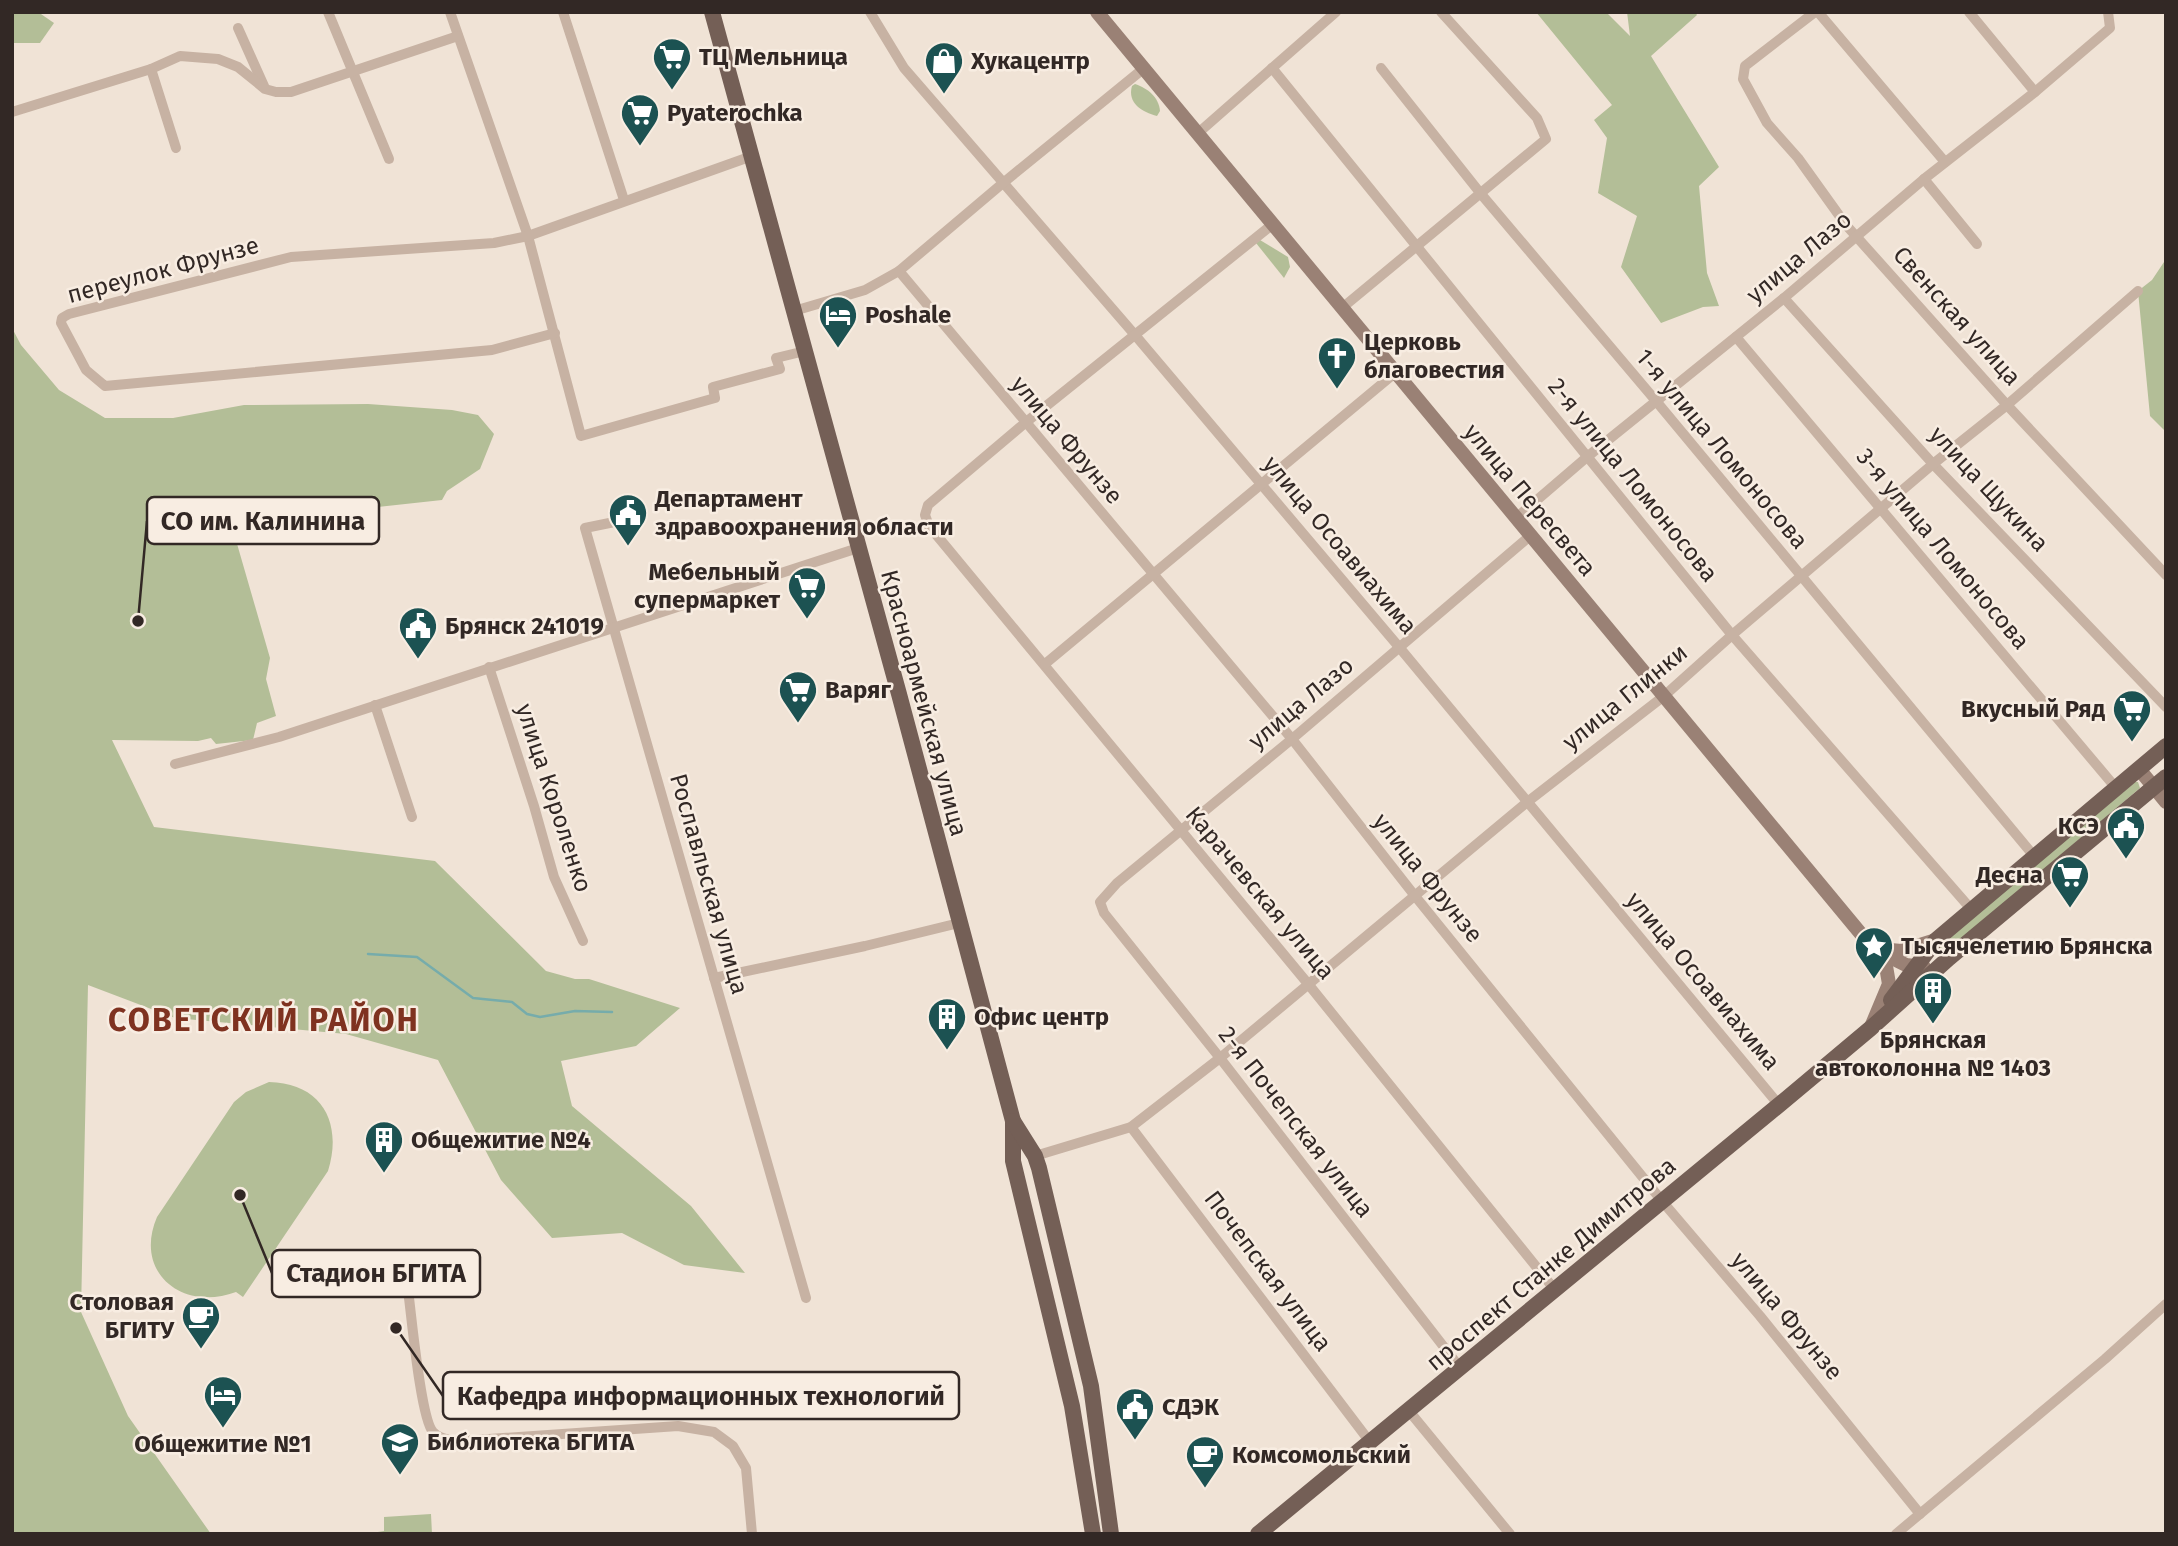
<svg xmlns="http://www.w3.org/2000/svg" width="2178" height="1546" font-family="'Fira Sans',sans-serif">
<rect width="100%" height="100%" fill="#f0e3d6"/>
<g fill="#b3be97">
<polygon points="12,12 38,12 54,23 40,43 12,43"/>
<polygon points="1536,12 1606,12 1630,36 1627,12 1695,12 1697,15 1651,56 1719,167 1699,186 1707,273 1719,306 1703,307 1661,323 1621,267 1637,216 1598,193 1607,138 1594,120 1612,105"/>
<path d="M1135 84C1147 88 1159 97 1160 111L1157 116C1142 112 1127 103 1132 86Z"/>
<polygon points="1260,240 1288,257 1290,267 1284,278 1256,243"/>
<polygon points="2166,259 2166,432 2150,416 2138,291 2152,280"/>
<polygon points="12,328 21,345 59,390 105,418 173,418 244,405 368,404 452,410 478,415 494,434 480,469 447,491 442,500 231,523 270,658 266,679 276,716 257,723 253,740 216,744 211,738 198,741 112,740 154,827 435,861 546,971 575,979 589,979 680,1008 636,1046 561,1061 572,1106 691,1206 745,1273 684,1265 622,1233 552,1238 501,1180 438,1060 346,1034 175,1018 88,985 81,1312 128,1416 211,1534 12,1534"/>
<polygon points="2135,782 2138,782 2140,788 1943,955 1939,955 1936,951 1937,948"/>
<path d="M269 1082C322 1083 343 1123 328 1171L243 1297 236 1292C183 1312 133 1273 157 1217L234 1102 246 1092Z"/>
<polygon points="431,1514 432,1534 365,1534 384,1531 384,1517"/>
</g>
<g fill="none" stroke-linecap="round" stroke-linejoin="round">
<polyline stroke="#76acab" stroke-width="2.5" points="368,954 417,957 473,998 512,1002 527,1014 540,1017 575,1011 612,1012"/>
<g stroke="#c7b2a3" stroke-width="10">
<polyline points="328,12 389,159"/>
<polyline points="450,12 528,236 581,436 715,398 713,387 780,369 776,358 805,351"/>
<polyline points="563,12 624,200"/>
<polyline points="870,12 904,68 1135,335 1399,647 1779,1105"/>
<polyline points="1815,12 1745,66 1743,79 1767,123 1798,158 1846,225 2007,405 2166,575"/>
<polyline points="1818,12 1945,162"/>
<polyline points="1969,12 2035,92"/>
<polyline points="238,28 264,86"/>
<polyline points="1272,68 1732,635 1971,909"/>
<polyline points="1381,68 1481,194 1656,401 2034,856"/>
<polyline points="151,69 176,148"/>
<polyline points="12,112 151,69 180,56 218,59 238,67 265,89 276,92 291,92 458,36"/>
<polyline points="1197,134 1336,12"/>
<polyline points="1924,179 1977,244"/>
<polyline points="1273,224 1025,423 928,505 925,515 929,526 1309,985 1555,1290"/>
<polyline points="899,271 1292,739 1415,896 1662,1201 1760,1316 1920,1514"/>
<polyline points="1784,298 1933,464 2166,707"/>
<polyline points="1342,308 1546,139 1537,118 1441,12"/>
<polyline points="794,311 865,290 899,271 1003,183 1143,69"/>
<polyline points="555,333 492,350 105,386 86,370 61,323 62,318 69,314 291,257 494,243 528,236 752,156"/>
<polyline points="1736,337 2116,788"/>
<polyline points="634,518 585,528 806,1298"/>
<polyline points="1516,518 1587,457 1784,298 1924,179 2035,92 2110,28 2108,12"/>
<polyline points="1045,664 1395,373"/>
<polyline points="489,667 534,806 554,877 583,941"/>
<polyline points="375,705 412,817"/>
<polyline points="175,764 279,737 858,548"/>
<polyline points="714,978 865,946 959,923"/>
<polyline points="1131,1127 1370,1442"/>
<polyline points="1035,1156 1131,1127 1220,1058 1526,803 1664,696 1732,635 1933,464 2007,405 2138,291"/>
<path d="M409 1298C412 1321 421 1419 433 1432 444 1443 461 1440 475 1440L678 1426 714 1432 733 1446 746 1468 752 1534"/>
<polyline points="1461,1369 1220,1058 1104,913 1100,902 1117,883 1292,739 1530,536"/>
<polyline points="1409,1411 1510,1534"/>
<polyline points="1896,1534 2105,1359 2166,1304"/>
</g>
<g stroke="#9a8175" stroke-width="14">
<polyline points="1097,12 1871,946 1886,966 1889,984 1871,1027"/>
<polyline points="2139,769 2166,802"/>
<polyline points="1880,949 1901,951 1936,940"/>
<polyline points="1878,951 1906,965 1924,967"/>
</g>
<g stroke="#745f56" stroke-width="16">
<polyline points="712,12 899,694 1013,1121 1013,1161 1072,1406 1093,1534"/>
<polyline points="1891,1000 1936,940 2166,746"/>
<polyline points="1013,1121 1035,1156 1039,1168 1091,1386 1111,1534"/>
<polyline points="1258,1534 1779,1105 1871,1028 1949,958 2166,777"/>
</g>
</g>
<defs>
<g id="supermarket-pin" transform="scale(2.0125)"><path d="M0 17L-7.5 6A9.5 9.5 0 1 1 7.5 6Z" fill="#1c5252" stroke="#f8ede2"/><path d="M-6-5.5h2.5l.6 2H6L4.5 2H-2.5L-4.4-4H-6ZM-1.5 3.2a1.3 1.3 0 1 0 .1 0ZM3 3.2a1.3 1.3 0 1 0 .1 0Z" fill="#fff"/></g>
<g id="shop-pin" transform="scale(2.0125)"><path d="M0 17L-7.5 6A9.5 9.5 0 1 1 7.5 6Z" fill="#1c5252" stroke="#f8ede2"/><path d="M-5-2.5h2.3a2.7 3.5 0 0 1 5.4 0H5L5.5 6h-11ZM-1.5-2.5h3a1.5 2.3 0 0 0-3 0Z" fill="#fff"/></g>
<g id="hotel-pin" transform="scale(2.0125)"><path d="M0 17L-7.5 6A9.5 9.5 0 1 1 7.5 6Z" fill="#1c5252" stroke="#f8ede2"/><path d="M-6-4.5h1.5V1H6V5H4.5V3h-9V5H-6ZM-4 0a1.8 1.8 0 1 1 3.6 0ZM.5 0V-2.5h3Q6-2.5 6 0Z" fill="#fff"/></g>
<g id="church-pin" transform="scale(2.0125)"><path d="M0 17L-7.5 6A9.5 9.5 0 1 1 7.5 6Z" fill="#1c5252" stroke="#f8ede2"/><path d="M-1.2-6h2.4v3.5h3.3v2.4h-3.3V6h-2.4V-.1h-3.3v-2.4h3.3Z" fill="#fff"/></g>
<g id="civic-pin" transform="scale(2.0125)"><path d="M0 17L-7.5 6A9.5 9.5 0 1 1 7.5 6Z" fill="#1c5252" stroke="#f8ede2"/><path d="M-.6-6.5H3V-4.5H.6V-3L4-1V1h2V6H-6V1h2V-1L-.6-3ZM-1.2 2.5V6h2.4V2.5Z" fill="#fff"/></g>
<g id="sight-pin" transform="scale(2.0125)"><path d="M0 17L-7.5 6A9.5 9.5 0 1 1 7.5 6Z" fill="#1c5252" stroke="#f8ede2"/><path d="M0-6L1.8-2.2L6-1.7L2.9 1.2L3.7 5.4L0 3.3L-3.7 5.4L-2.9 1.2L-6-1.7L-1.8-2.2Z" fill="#fff"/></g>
<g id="building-pin" transform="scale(2.0125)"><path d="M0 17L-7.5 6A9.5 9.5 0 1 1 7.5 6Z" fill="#1c5252" stroke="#f8ede2"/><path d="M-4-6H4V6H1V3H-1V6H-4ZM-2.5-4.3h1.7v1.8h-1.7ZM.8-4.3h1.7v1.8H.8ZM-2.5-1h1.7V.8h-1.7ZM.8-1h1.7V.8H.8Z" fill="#fff"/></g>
<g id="cafe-pin" transform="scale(2.0125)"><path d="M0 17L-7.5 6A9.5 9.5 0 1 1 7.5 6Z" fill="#1c5252" stroke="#f8ede2"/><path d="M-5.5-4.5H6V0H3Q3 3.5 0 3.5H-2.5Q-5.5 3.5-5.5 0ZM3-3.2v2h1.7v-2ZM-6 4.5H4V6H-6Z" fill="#fff"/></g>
<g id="school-pin" transform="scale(2.0125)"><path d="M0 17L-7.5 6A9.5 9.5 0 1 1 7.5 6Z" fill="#1c5252" stroke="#f8ede2"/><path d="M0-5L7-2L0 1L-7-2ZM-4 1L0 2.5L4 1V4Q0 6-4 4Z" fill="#fff"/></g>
</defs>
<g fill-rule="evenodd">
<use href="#supermarket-pin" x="672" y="57"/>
<use href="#shop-pin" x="944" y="61"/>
<use href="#supermarket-pin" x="640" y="113"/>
<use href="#hotel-pin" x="838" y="315"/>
<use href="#church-pin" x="1337" y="356"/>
<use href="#civic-pin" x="628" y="513"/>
<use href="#supermarket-pin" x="807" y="586"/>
<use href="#civic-pin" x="418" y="626"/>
<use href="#supermarket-pin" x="798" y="690"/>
<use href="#supermarket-pin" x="2132" y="709"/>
<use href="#civic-pin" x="2126" y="826"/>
<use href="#supermarket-pin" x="2070" y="875"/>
<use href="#sight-pin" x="1874" y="946"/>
<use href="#building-pin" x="1933" y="991"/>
<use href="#building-pin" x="947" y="1017"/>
<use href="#building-pin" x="384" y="1140"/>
<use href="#cafe-pin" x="201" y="1316"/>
<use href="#hotel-pin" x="223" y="1395"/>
<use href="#civic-pin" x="1135" y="1407"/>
<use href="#school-pin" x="400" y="1442"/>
<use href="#cafe-pin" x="1205" y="1455"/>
</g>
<g text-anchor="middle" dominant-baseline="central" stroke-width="5" stroke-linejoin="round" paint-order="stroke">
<g font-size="24" font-weight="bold" fill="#322825" stroke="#f8ede2" text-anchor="start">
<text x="699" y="57">ТЦ Мельница</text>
<text x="971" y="61">Хукацентр</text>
<text x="667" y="113">Pyaterochka</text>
<text x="865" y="315">Poshale</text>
<text x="1364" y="342">Церковь<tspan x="1364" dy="28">благовестия</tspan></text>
<text x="655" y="499">Департамент<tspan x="655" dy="28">здравоохранения области</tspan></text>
<text x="780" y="572" text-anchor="end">Мебельный<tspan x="780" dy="28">супермаркет</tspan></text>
<text x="445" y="626">Брянск 241019</text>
<text x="825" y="690">Варяг</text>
<text x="2105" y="709" text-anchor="end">Вкусный Ряд</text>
<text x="2099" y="826" text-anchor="end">КСЭ</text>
<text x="2043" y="875" text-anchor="end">Десна</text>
<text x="1901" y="946">Тысячелетию Брянска</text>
<text x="974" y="1017">Офис центр</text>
<text x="1933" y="1040" text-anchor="middle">Брянская<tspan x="1933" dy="28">автоколонна № 1403</tspan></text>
<text x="411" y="1140">Общежитие №4</text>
<text x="174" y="1302" text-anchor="end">Столовая<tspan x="174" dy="28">БГИТУ</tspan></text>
<text x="1162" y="1407">СДЭК</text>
<text x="427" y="1442">Библиотека БГИТА</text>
<text x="223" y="1444" text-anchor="middle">Общежитие №1</text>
<text x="1232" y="1455">Комсомольский</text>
</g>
<g font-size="24" fill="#322825" stroke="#f8ede2">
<text transform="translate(1799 257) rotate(-40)">улица Лазо</text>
<text transform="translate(163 270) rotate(-15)">переулок Фрунзе</text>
<text transform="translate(1957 316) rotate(48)">Свенская улица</text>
<text transform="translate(1067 440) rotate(50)">улица Фрунзе</text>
<text transform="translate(1722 449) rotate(50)">1-я улица Ломоносова</text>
<text transform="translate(1633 480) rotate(51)">2-я улица Ломоносова</text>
<text transform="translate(1989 489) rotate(47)">улица Щукина</text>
<text transform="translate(1530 500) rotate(50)">улица Пересвета</text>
<text transform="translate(1340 545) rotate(50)">улица Осоавиахима</text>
<text transform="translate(1943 549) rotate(50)">3-я улица Ломоносова</text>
<text transform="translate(1625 697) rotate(-39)">улица Глинки</text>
<text transform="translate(924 703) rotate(75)">Красноармейская улица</text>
<text transform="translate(1301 703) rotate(-40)">улица Лазо</text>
<text transform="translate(554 798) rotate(72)">улица Короленко</text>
<text transform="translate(1428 878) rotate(51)">улица Фрунзе</text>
<text transform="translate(709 884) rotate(74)">Рославльская улица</text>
<text transform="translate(1260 893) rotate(50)">Карачевская улица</text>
<text transform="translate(1703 981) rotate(50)">улица Осоавиахима</text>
<text transform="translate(1296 1122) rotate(52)">2-я Почепская улица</text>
<text transform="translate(1551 1264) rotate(-40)">проспект Станке Димитрова</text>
<text transform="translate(1268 1271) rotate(53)">Почепская улица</text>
<text transform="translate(1787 1316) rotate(50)">улица Фрунзе</text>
</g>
<g font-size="32" font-weight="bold" letter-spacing="2" fill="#7f3220" stroke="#f8ede2">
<text x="264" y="1020">СОВЕТСКИЙ РАЙОН</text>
</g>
</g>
<path fill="none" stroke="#322825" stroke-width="2.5" d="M138 621L147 521M240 1195L272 1273M396 1328L443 1396"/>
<g fill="#322825" stroke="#f8ede2" stroke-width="2.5">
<circle cx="138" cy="621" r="7"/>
<circle cx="240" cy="1195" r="7"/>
<circle cx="396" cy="1328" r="7"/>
</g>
<g fill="#f8ede2" stroke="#322825" stroke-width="2.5">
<rect x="147" y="497" width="232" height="47" rx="7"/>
<rect x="272" y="1250" width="208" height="47" rx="7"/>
<rect x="443" y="1372" width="516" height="47" rx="7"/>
</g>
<g font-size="26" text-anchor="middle" font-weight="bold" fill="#322825">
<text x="263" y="530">СО им. Калинина</text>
<text x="376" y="1282">Стадион БГИТА</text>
<text x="701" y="1405">Кафедра информационных технологий</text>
</g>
<rect width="2178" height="1546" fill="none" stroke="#322825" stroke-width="28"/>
</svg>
